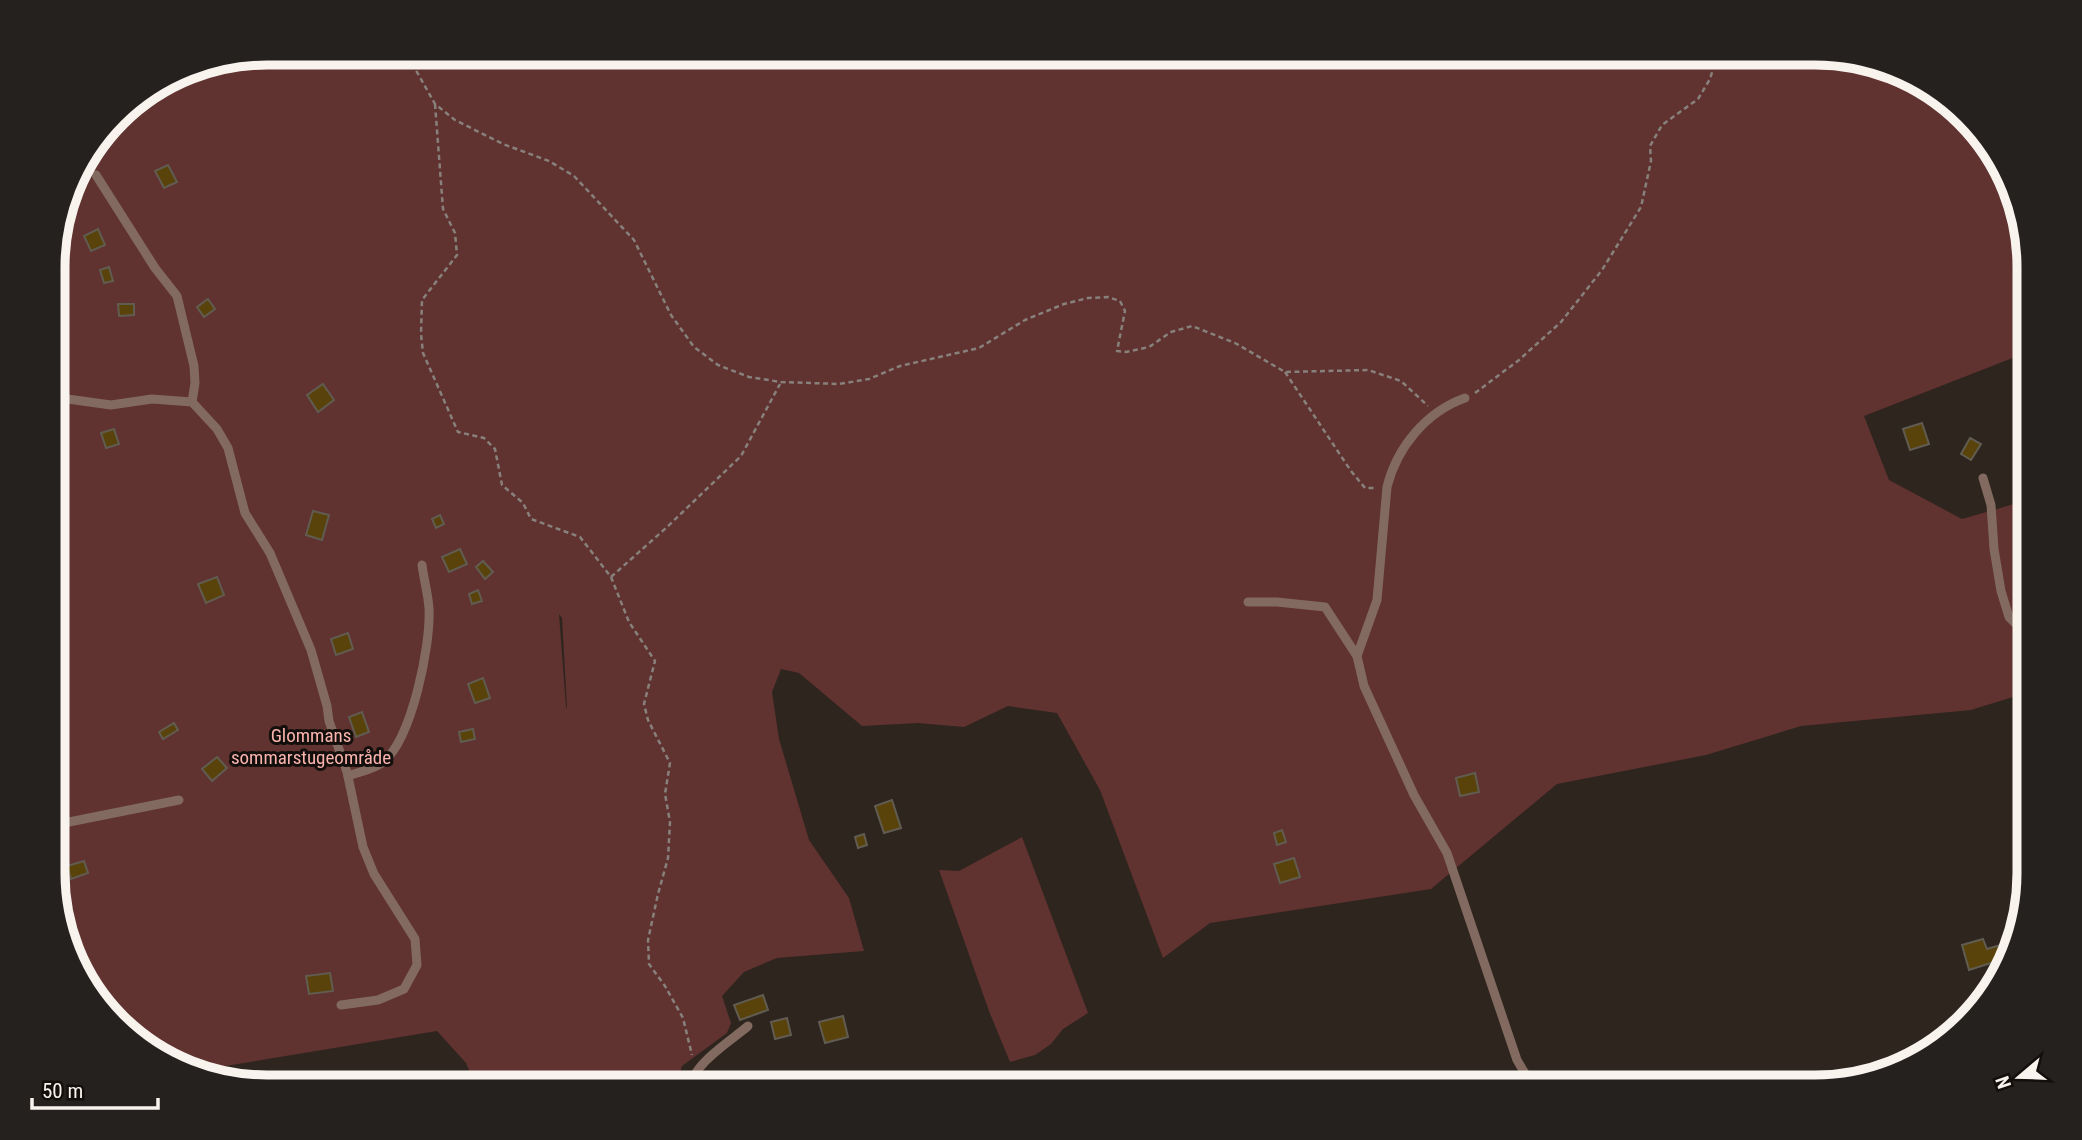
<svg xmlns="http://www.w3.org/2000/svg" width="2082" height="1140" font-family="'Roboto Condensed',sans-serif">
<rect width="100%" height="100%" fill="#2e251e"/>
<g fill="#603230" fill-rule="evenodd">
<path d="M267 52 1815 53 1910 75 1993 147 2028 239V352L1864 416 1889 480 1962 519 2028 500 2029 692 1971 710 1801 726 1706 755 1557 784 1431 889 1210 923 1163 958 1100 790 1057 713 1008 706 964 727 918 723 862 726 799 673 781 669 772 692 779 739 809 840 849 898 864 951 777 958 744 972 722 996 731 1023 727 1033 682 1066 676 1087H476L466 1063 437 1031 195 1071 172 1065 89 993 54 902 53 252 74 172 125 106 185 69ZM559 614 562 618 567 708 566 707Z"/>
<polygon points="1022,837 1088,1013 1063,1029 1051,1044 1035,1055 1010,1062 989,1011 939,870 959,871"/>
</g>
<g fill="#5a430a" stroke="#615c51" stroke-width="2">
<polygon points="168,165 177,182 164,188 155,171"/>
<polygon points="98,229 105,245 91,251 84,236"/>
<polygon points="109,267 113,281 104,283 100,270"/>
<polygon points="208,299 215,309 204,317 197,307"/>
<polygon points="118,304 134,304 134,315 119,316"/>
<polygon points="323,384 334,400 318,412 307,395"/>
<polygon points="1922,423 1929,444 1910,450 1903,429"/>
<polygon points="114,429 119,444 106,448 101,433"/>
<polygon points="1970,438 1981,444 1971,460 1961,454"/>
<polygon points="54,493 61,497 54,512"/>
<polygon points="313,511 329,515 322,540 306,535"/>
<polygon points="440,515 444,524 436,528 432,519"/>
<polygon points="460,549 467,564 449,572 442,557"/>
<polygon points="483,561 493,572 485,579 476,567"/>
<polygon points="217,577 224,595 206,603 198,584"/>
<polygon points="478,590 482,601 472,604 469,594"/>
<polygon points="348,633 353,649 336,655 331,639"/>
<polygon points="483,678 490,698 475,703 468,684"/>
<polygon points="362,712 369,732 356,737 349,717"/>
<polygon points="174,723 178,730 163,739 159,732"/>
<polygon points="473,729 475,739 461,742 459,732"/>
<polygon points="60,732 67,749 54,754 54,734"/>
<polygon points="217,757 227,768 212,781 202,769"/>
<polygon points="1475,773 1479,792 1460,796 1456,778"/>
<polygon points="892,800 901,828 884,833 875,806"/>
<polygon points="1282,830 1286,842 1277,845 1274,833"/>
<polygon points="864,834 867,845 858,848 855,837"/>
<polygon points="63,835 68,846 54,852 54,839"/>
<polygon points="1294,858 1300,877 1280,883 1274,864"/>
<polygon points="84,861 88,873 71,879 67,866"/>
<polygon points="1983,939 1987,949 2014,941 2010,957 1969,970 1962,945"/>
<polygon points="330,973 333,991 309,994 306,976"/>
<polygon points="763,995 768,1010 740,1020 734,1005"/>
<polygon points="843,1016 848,1037 825,1043 819,1022"/>
<polygon points="787,1018 791,1035 775,1039 771,1022"/>
<polygon points="1521,1076 1525,1087 1498,1087 1497,1084"/>
<polygon points="1679,1076 1683,1087 1648,1087 1647,1085"/>
</g>
<g fill="none" stroke-linecap="round" stroke-linejoin="round">
<g stroke="#88817b" stroke-width="2.5" stroke-dasharray="5 3.5" stroke-linecap="butt">
<polyline points="389,52 413,65 435,104 455,120 503,144 549,161 574,176 634,240 671,315 694,347 718,365 749,377 781,382 839,384 869,379 900,366 979,348 1025,320 1064,304 1088,298 1108,297 1120,301 1125,311 1117,351 1126,352 1149,347 1171,332 1192,326 1235,343 1285,372 1368,370 1401,381 1428,406"/>
<polyline points="435,104 443,209 455,233 457,255 422,300 421,334 423,353 458,432 484,438 495,449 502,485 523,503 531,519 580,537 611,577 629,622 655,661 644,704 648,720 670,763 665,794 670,822 668,858 658,894 648,940 649,964 665,986 683,1018 692,1055"/>
<polyline points="1285,372 1351,471 1365,488 1374,488"/>
<polyline points="1475,393 1519,360 1561,322 1602,270 1641,207 1651,161 1650,146 1662,125 1698,99 1710,79 1718,52"/>
<polyline points="611,577 666,528 741,456 780,384"/>
</g>
<g stroke="#826a60" stroke-width="9">
<polyline points="96,175 155,268 177,296 194,366 195,383 192,402"/>
<polyline points="53,397 111,405 152,399 192,402 217,429 228,448 245,513 270,553 311,650 327,706 329,721 347,772 363,847 374,874 415,939 417,965 404,989 378,1000 341,1005"/>
<polyline points="1983,478 1991,505 1994,549 2001,591 2009,617 2029,637"/>
<polyline points="1248,602 1277,602 1325,607 1357,656 1364,686 1414,795 1447,853 1517,1060 1533,1087"/>
<path d="M1357 656 1377 600 1387 487C1397 447 1426 412 1465 398"/>
<path d="M348 776C358 772 375 769 383 762 412 739 431 645 429 608 428 594 424 580 422 565"/>
<polyline points="54,825 179,800"/>
<path d="M691 1087C691 1065 732 1040 748 1026"/>
</g>
</g>
<g text-anchor="middle" dominant-baseline="central" stroke-width="6" stroke-linejoin="round" paint-order="stroke">
<g font-size="19" fill="#fab3ad" stroke="#130f0c">
<text x="311" y="735">Glommans<tspan x="311" dy="22">sommarstugeområde</tspan></text>
</g>
</g>
<path d="M0 0H2082V1140H0ZM267 65H1815A202 202 0 0 1 2017 267V873A202 202 0 0 1 1815 1075H267A202 202 0 0 1 65 873V267A202 202 0 0 1 267 65Z" fill="#25211e" fill-rule="evenodd"/>
<path fill="none" stroke="#f9f3ee" stroke-width="9" d="M267 65H1815A202 202 0 0 1 2017 267V873A202 202 0 0 1 1815 1075H267A202 202 0 0 1 65 873V267A202 202 0 0 1 267 65Z"/>
<g transform="translate(2019 1077) rotate(251)" stroke="#130f0c" stroke-width="5" paint-order="stroke">
<path d="M0-5L12 26L0 18L-12 26Z" fill="#f9f3ee"/>
<text y="-10" font-size="19" font-weight="bold" text-anchor="middle" fill="#f9f3ee">N</text>
</g>
<path d="M32 1098v10h126v-10" fill="none" stroke="#f9f3ee" stroke-width="3.5"/>
<text x="42" y="1098" font-size="21" fill="#f9f3ee" stroke="#130f0c" stroke-width="5" paint-order="stroke">50 m</text>
</svg>
